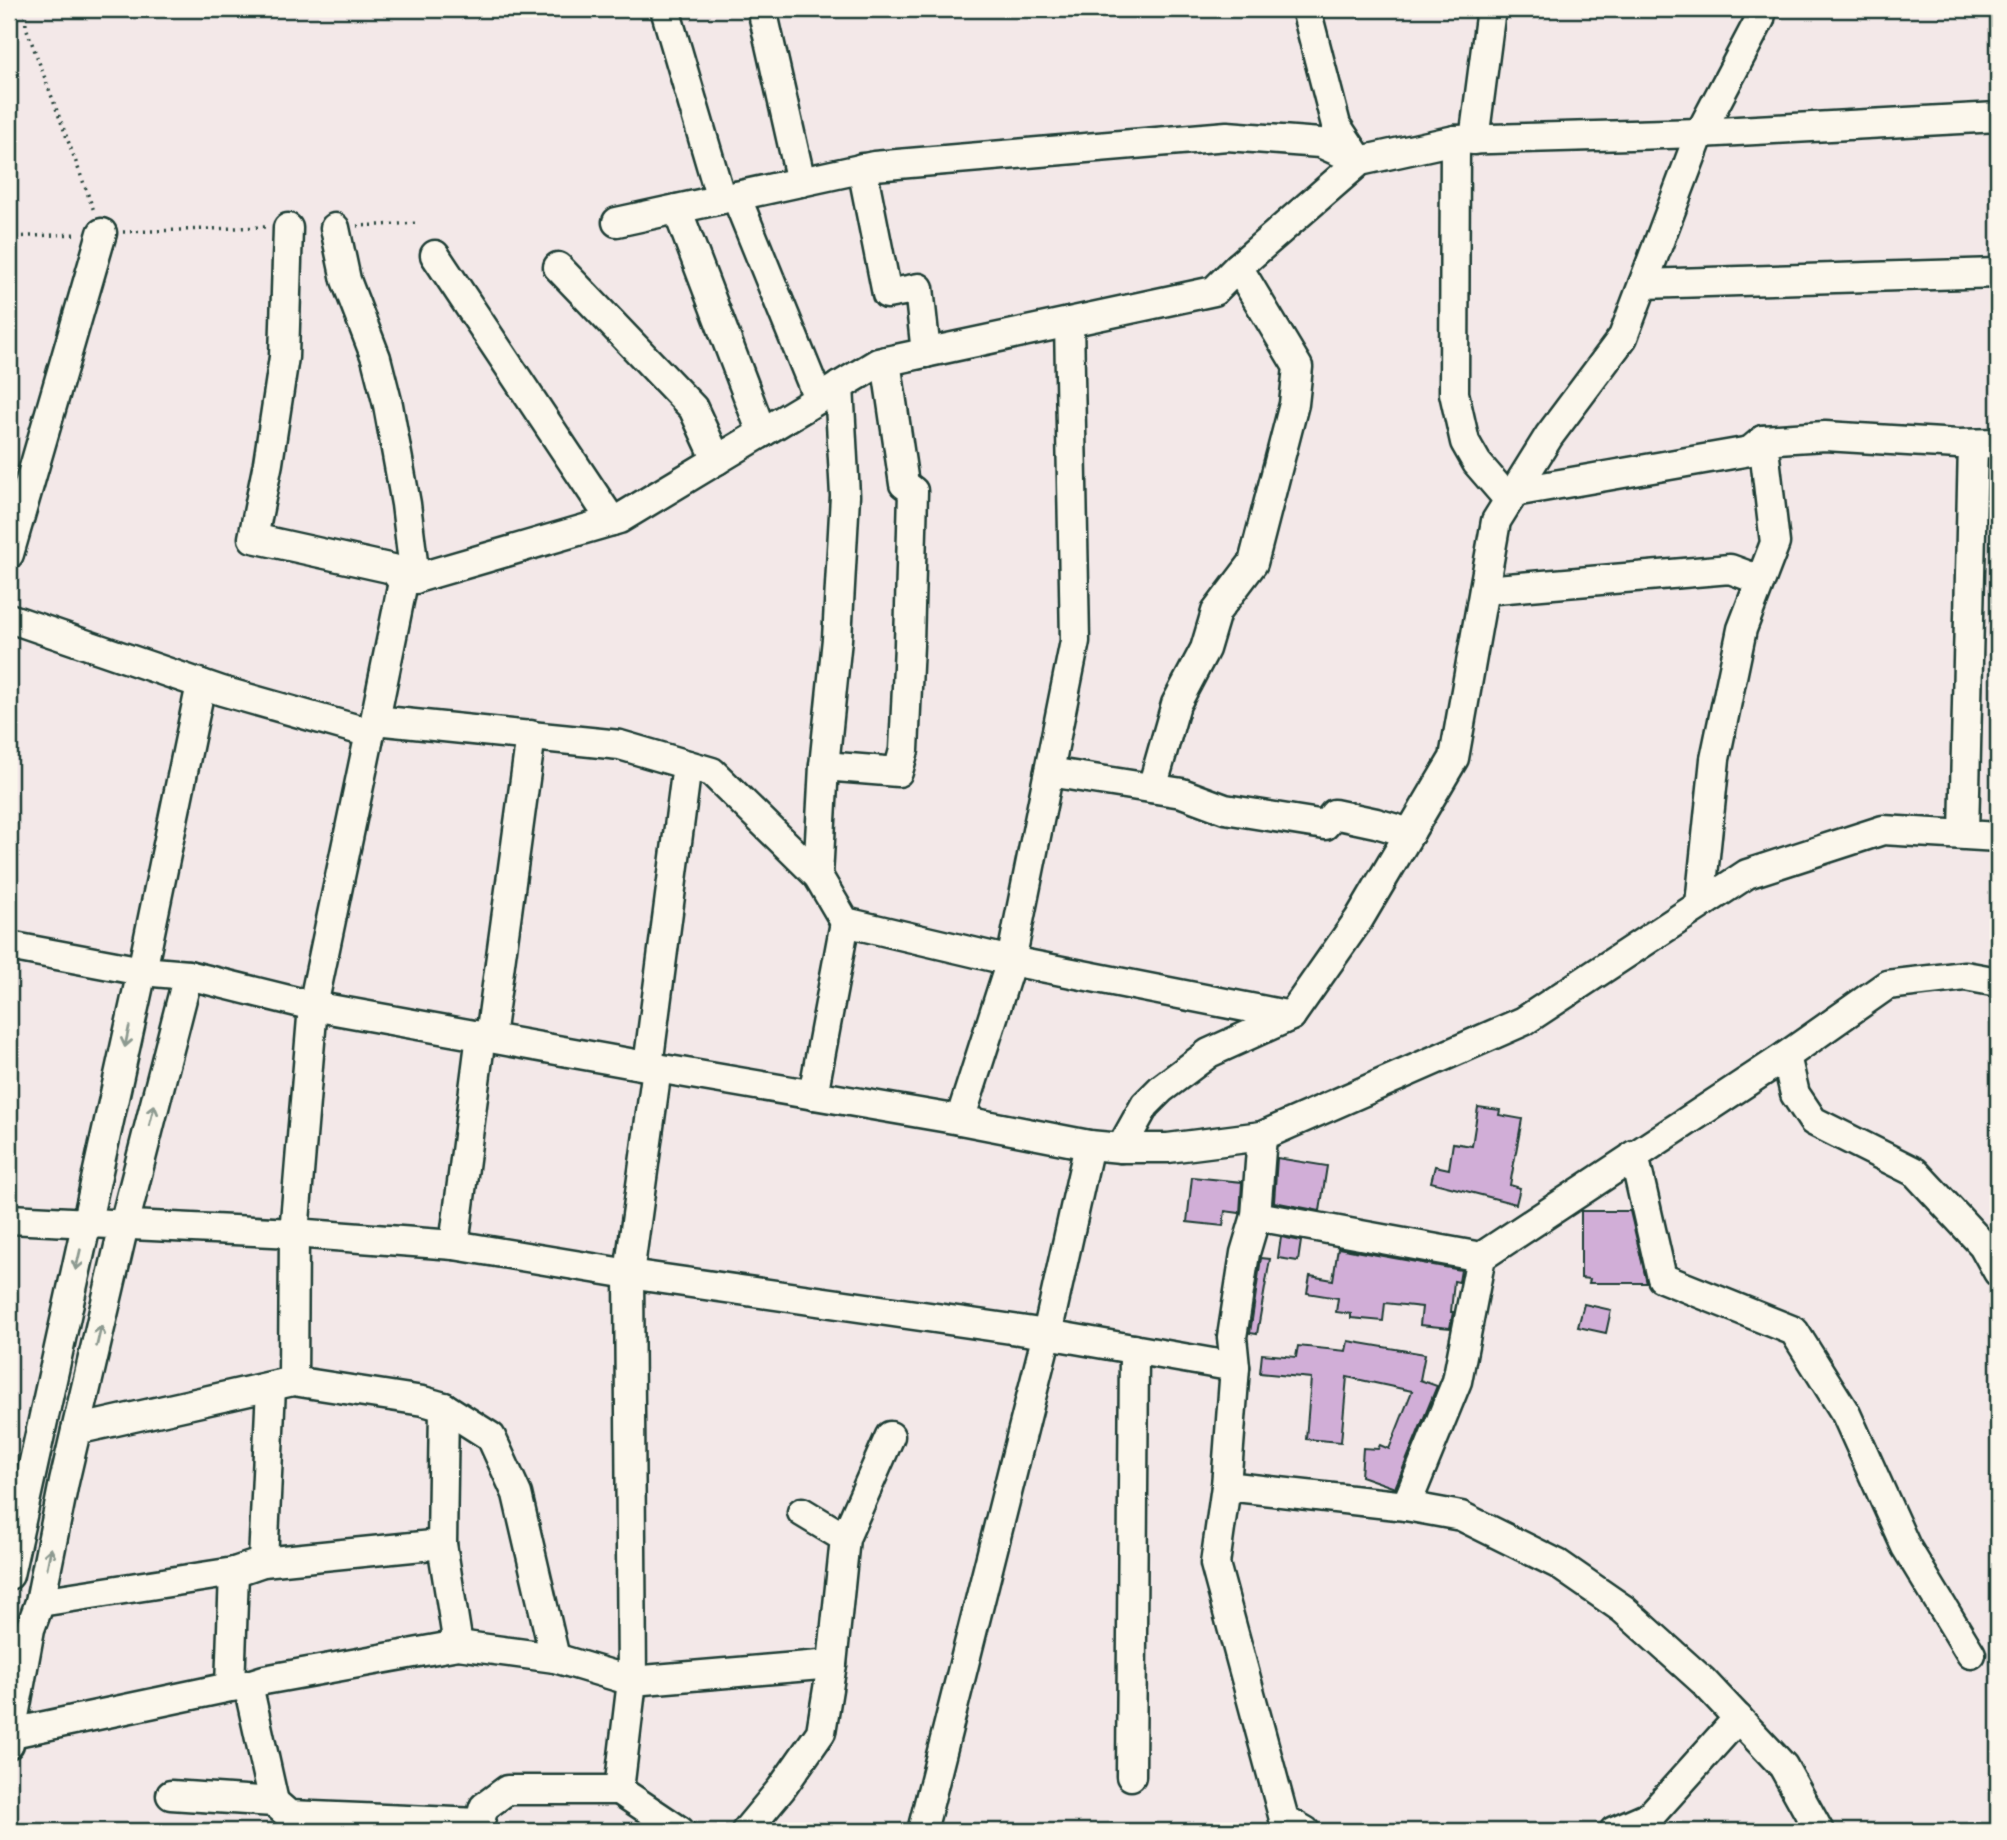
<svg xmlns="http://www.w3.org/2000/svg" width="2007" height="1840" font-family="Sriracha,sans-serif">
<rect width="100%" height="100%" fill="#f3e8e8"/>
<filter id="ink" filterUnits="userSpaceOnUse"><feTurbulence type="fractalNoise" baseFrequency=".0143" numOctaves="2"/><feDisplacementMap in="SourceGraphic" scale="14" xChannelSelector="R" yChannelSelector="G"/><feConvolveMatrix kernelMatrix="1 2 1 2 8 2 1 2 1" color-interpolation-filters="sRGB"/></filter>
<g filter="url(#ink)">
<g fill="#d1aed7" stroke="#1f3d34" stroke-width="2">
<polygon points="1478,1107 1500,1110 1499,1115 1522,1119 1510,1185 1520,1188 1516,1204 1431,1182 1435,1166 1449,1169 1453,1143 1472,1146"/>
<polygon points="1277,1158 1327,1166 1320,1211 1274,1202"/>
<polygon points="1192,1177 1242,1182 1240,1213 1225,1211 1223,1226 1187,1222"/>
<polygon points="1581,1211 1630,1211 1647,1283 1589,1283 1590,1279 1581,1278"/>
<polygon points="1281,1237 1301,1241 1298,1261 1278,1258"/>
<polygon points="1338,1248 1461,1270 1459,1282 1454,1281 1451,1312 1453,1312 1450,1328 1420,1325 1422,1307 1385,1303 1383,1321 1351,1318 1351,1314 1336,1312 1338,1298 1307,1293 1310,1276 1333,1280"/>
<polygon points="1261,1258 1270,1259 1257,1334 1250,1333"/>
<polygon points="1584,1304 1611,1310 1606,1333 1578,1327"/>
<polygon points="1348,1341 1425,1354 1420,1380 1437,1386 1395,1488 1361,1476 1363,1448 1378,1449 1380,1445 1389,1449 1412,1391 1347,1377 1341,1442 1306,1439 1311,1378 1260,1373 1262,1354 1296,1357 1298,1346 1346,1351"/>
</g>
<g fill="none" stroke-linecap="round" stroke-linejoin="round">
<g stroke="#1f3d34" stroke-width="33">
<g id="minor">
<polyline points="665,9 721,199"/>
<polyline points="762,9 801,182"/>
<polyline points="1306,9 1336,125 1360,161"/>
<polyline points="1455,140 1454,393 1465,442 1477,463 1509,500"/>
<polyline points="1474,140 1491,9"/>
<polyline points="862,168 887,294 919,288 926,353"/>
<polyline points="736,196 818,398"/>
<polyline points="677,209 762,433"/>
<polyline points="617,222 874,166 1227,136 1320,143 1360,161"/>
<polyline points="288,228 284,357 268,463 253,538 393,569 403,582"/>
<polyline points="335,228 346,280 376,358 388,405 406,504 415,579"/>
<polyline points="435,255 612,521"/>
<polyline points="558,267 693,408 717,460"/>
<polyline points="1643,284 1998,273"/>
<polyline points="1514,492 1750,451 1763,440"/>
<polyline points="9,554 102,233"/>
<polyline points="1484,590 1730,569 1760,580"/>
<polyline points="9,618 222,691 370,733"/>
<polyline points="375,720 620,745 712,772 818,876 845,922 1011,961 1291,1016"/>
<polyline points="824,766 898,772 904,750 909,645 913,491 904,484 886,361"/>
<polyline points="1049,772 1182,793 1225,809 1325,825 1334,814 1376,823 1410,833"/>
<polyline points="1152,788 1176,704 1205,649 1216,612 1253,563 1294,404 1298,367 1238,267"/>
<polyline points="1964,834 1973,444"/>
<polyline points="818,876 824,766 837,639 845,496 839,386"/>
<polyline points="1700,904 1715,759 1742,629 1775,543 1763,440 1825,436 1958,444 1998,443"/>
<polyline points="9,946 142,971 188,975 313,1006 657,1068 960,1120 1089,1145 1121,1148 1168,1148 1262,1136 1524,1021 1747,874 1883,830 1998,837"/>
<polyline points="490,1037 531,735"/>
<polyline points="1786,1056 1795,1094 1813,1121 1915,1172 1983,1245 1998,1272"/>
<polyline points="648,1066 687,765"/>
<polyline points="813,1095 845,922"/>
<polyline points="960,1120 1011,961 1075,641 1069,322"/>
<polyline points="1262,1136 1256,1216 1481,1257"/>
<polyline points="1121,1148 1145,1105 1161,1089 1209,1053 1291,1016 1359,919 1454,758 1496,521 1549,436 1623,337 1700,133 1760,19 1762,9"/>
<polyline points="1634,1155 1662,1278 1794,1331 1846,1414 1906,1547 1971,1654"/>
<polyline points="1256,1216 1245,1253 1232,1337 1235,1367 1226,1486 1215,1564 1284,1819 1305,1831"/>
<polyline points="9,1219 294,1233 454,1245 629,1274 1047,1334 1235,1367"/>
<polyline points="454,1245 481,1035"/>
<polyline points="293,1381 294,1233 313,1006 370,733 375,720 403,582 619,519 878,363 1214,291 1238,267 1360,161 1455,140 1700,133 1998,117"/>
<polyline points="444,1407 442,1544 458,1645"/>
<polyline points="76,1430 293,1381 423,1401 444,1407 491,1437 517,1494 555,1658"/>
<polyline points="1226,1486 1406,1506 1461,1516 1558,1564 1623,1609 1703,1681 1783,1766 1819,1831"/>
<polyline points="1406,1506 1457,1381 1481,1257 1786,1056 1887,985 1965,976 1998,982"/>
<polyline points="845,1538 890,1436"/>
<polyline points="263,1562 271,1387"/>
<polyline points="9,1575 142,971 201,684"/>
<polyline points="40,1602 234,1572 263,1562 442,1544"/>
<polyline points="248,1685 274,1802"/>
<polyline points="230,1687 234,1572"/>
<polyline points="12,1733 230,1687 248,1685 264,1680 458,1645 555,1658 632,1681 832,1664"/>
<polyline points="9,1744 30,1629 40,1602 64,1482 124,1225 188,975"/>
<polyline points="1131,1776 1134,1349"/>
<polyline points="619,1790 680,1831"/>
<polyline points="171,1795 274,1802 289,1815 479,1823"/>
<polyline points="477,1831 484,1807 507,1790 619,1790 632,1681 629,1274 657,1068"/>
<polyline points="746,1831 781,1789 821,1732 832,1664 845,1538 802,1512"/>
<polyline points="922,1831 1047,1334 1089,1145"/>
<polyline points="1614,1831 1651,1815 1738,1718"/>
</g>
</g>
<g stroke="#1f3d34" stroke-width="3.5" stroke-dasharray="2 5" stroke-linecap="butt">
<polyline points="25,9 26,27 94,211"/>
<polyline points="357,226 419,223"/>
<polyline points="123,232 265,227"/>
<polyline points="9,237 77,234"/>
</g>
<use href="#minor" stroke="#fbf7ec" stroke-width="28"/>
</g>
<defs><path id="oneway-shaft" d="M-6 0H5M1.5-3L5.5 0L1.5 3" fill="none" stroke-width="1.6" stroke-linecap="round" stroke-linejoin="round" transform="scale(1.75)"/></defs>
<g stroke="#8d9a90">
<use href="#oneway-shaft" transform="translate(127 1037) rotate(102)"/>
<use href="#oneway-shaft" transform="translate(152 1115) rotate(-76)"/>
<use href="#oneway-shaft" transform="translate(78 1260) rotate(103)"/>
<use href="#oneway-shaft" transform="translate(99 1336) rotate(-77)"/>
<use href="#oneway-shaft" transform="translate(49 1558) rotate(-79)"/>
</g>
</g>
<rect width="2007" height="1840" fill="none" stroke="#fbf7ec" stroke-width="35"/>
<rect x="18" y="18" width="1972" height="1805" fill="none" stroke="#1f3d34" stroke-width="2.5" filter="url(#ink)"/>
</svg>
